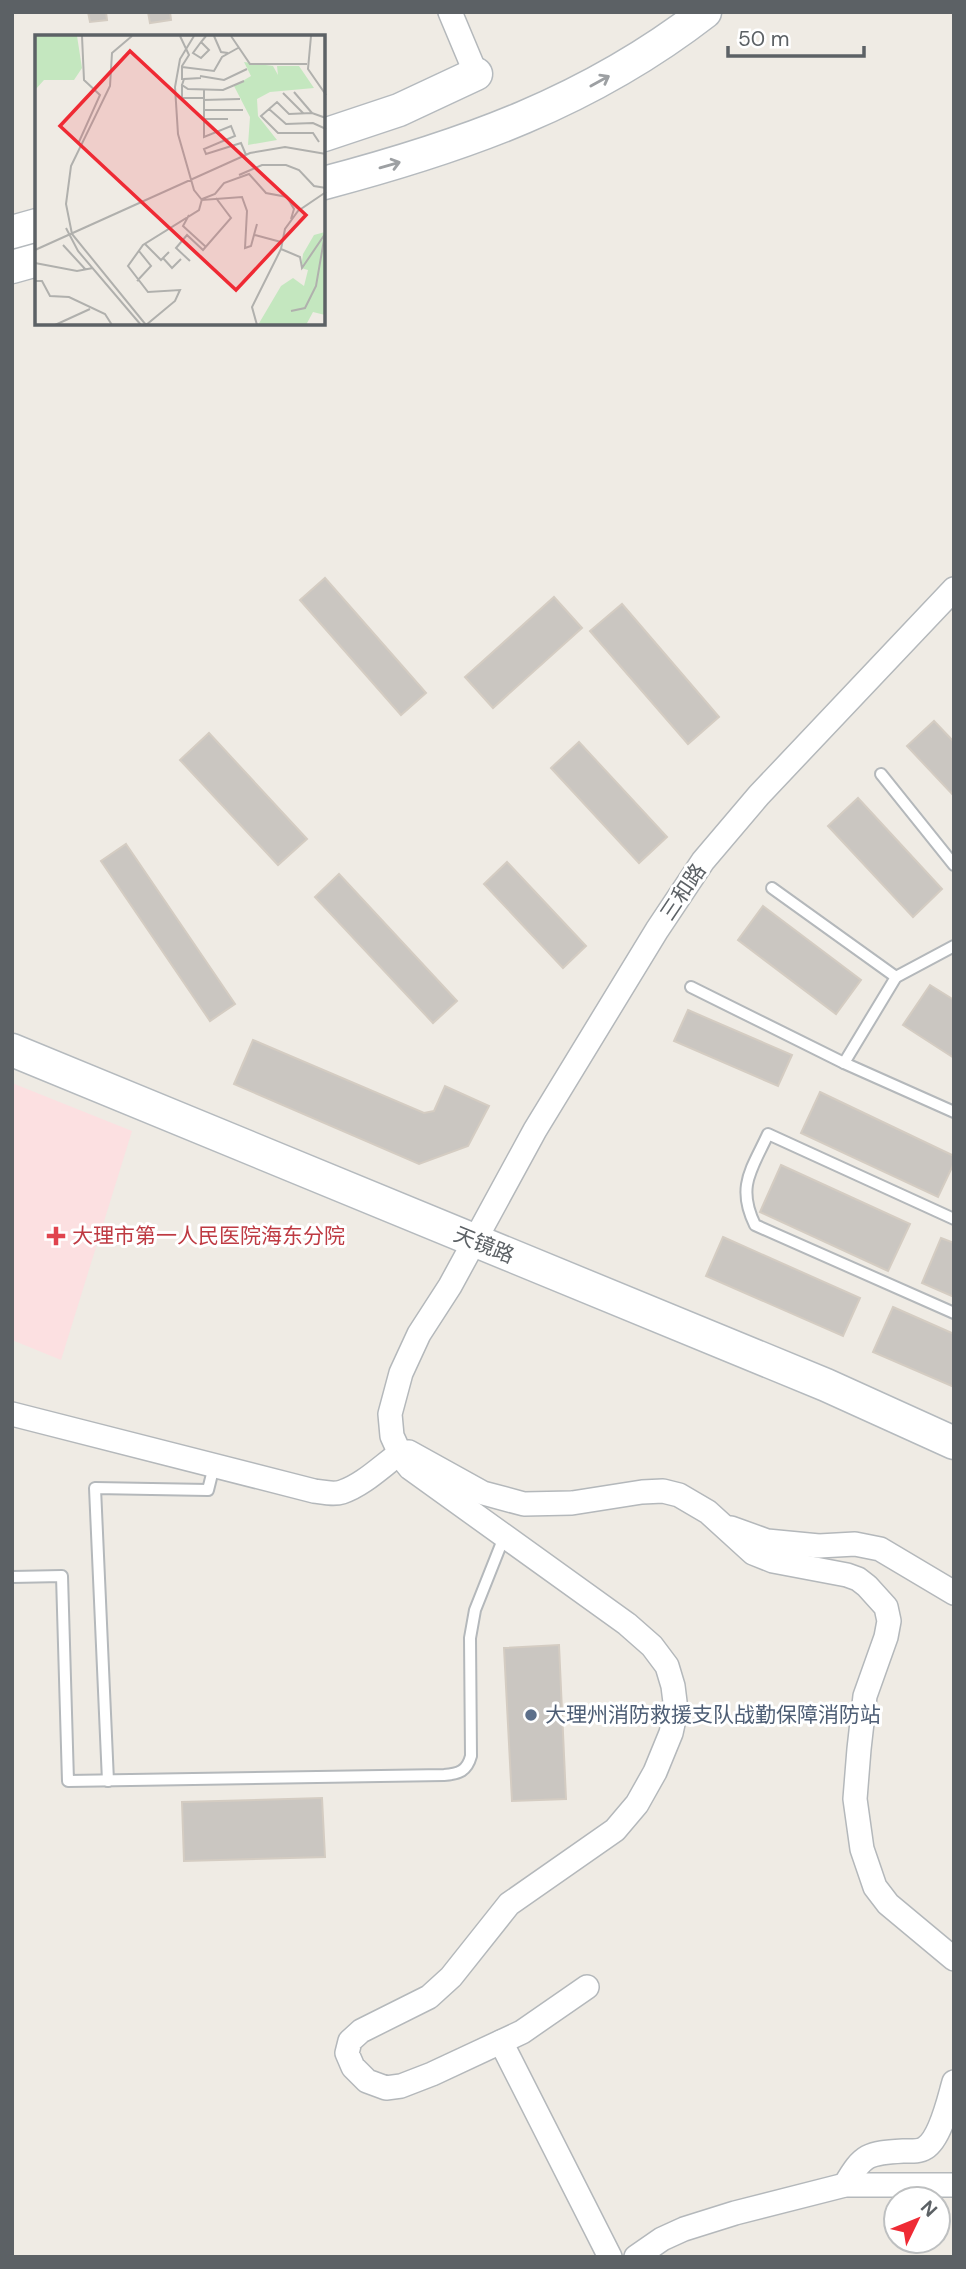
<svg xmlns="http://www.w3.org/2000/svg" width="966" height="2269" font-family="'DM Sans','Noto Sans SC',sans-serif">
<rect width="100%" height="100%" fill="#efebe4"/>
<polygon fill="#fce0e1" points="12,1083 132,1131 61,1360 12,1340"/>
<g fill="#cac6c1" stroke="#d4ccc2" stroke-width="2">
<polygon points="88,12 106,12 107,20 90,22"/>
<polygon points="148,12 170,12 171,20 150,23"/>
<polygon points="325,578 426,693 401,715 300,600"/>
<polygon points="554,597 582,628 493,708 465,677"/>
<polygon points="622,604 719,717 688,744 590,631"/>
<polygon points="934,721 954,742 954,796 907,746"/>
<polygon points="209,733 307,839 278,865 180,760"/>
<polygon points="579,742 667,837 639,863 551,768"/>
<polygon points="858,798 942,889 913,917 828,826"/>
<polygon points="126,844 235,1004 210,1021 101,861"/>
<polygon points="507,862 586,946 563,968 484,884"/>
<polygon points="339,874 457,1001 433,1023 315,897"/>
<polygon points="763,906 861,980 836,1014 738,940"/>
<polygon points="930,985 954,1000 954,1058 903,1025"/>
<polygon points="688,1010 792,1055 778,1086 674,1041"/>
<polygon points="253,1040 424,1113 434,1111 445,1086 489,1106 468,1146 419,1164 234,1084"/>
<polygon points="820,1092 954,1156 954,1163 938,1197 801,1133"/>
<polygon points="781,1165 910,1224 888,1271 760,1212"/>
<polygon points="723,1237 860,1298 843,1336 706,1276"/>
<polygon points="941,1238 954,1243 954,1297 922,1283"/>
<polygon points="893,1307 954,1334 954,1387 873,1352"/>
<polygon points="559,1645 566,1799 512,1801 504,1648"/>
<polygon points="322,1798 325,1857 184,1861 182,1802"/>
</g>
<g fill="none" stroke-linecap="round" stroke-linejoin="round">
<g stroke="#b4b8bb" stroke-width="14">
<g id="lane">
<polyline points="881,774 954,865"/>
<polyline points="772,888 896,977"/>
<polyline points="954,946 896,977 844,1063 954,1112"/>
<polyline points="691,987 844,1063"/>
<path d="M954 1219 768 1134C752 1169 736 1186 755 1225L954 1313"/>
<path d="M12 1577 62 1576 68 1781 444 1775C459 1774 467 1771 471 1756L470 1638 475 1610 504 1537"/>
<polyline points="108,1781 95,1488 208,1490 214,1466"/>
</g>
</g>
<g stroke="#b4b8bb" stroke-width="26">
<g id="street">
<polyline points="450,12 476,74"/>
<path d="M12 1414 314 1491C323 1492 333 1495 342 1492 363 1485 382 1466 400 1453L409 1452 483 1493 524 1504 572 1503 642 1492 663 1491 679 1495 708 1512 753 1553 773 1561 847 1575 858 1579 867 1586 886 1607 889 1621 886 1637 865 1696 859 1749 855 1799 862 1849 875 1887 888 1904 954 1959"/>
<polyline points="731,1528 767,1541 819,1546 855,1544 880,1549 954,1593"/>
<polyline points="587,1987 522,2032 432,2074 401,2086 386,2088 367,2081 353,2067 347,2053 350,2041 361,2031 429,1997 451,1977 509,1904 615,1830 637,1804 655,1772 671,1733 676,1710 673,1686 667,1666 652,1646 627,1624 410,1468 402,1458 392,1436 390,1414 401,1373 419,1334 450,1286 535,1130 657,930 703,861 759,795 954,589"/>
<polyline points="501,2042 610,2257"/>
<path d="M845 2185C863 2154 868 2153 903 2151 910 2151 919 2152 925 2148 941 2138 949 2099 954 2082"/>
<polyline points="636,2257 662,2239 684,2229 735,2213 845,2185 954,2185"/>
</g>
</g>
<g stroke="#b5babe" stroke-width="35">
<g id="secondary">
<polyline points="324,135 399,110 476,74"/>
<path d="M324 183C464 146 589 102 705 12"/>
<polyline points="12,232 37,225"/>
<polyline points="12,267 37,260"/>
<polyline points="12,1050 826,1385 954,1443"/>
</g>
</g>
<use href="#lane" stroke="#fff" stroke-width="10"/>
<use href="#street" stroke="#fff" stroke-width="23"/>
<use href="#secondary" stroke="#fff" stroke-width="32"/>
</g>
<defs><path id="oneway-shaft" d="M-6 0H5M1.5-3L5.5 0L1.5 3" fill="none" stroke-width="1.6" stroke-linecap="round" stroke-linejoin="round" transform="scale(1.75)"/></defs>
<g stroke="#9da0a3">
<use href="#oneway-shaft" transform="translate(600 81) rotate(-29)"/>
<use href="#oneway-shaft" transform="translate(390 165) rotate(-16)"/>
</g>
<path fill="#e0444e" stroke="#fff" stroke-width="2.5" d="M52.5 1225.5h7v7h7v7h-7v7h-7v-7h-7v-7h7z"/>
<circle fill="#5c6f8a" stroke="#fff" stroke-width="2.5" cx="531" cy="1715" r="7"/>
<g text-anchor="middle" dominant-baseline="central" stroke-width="6" stroke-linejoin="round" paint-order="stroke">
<g font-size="21" fill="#5c6165" stroke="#fff">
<text transform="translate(683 892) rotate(-56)">三和路</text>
<text transform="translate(484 1245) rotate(22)">天镜路</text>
</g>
<g font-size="21" fill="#be3a42" stroke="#fff" text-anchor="start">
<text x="72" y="1236">大理市第一人民医院海东分院</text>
</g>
<g font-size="21" fill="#4e5e75" stroke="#fff" text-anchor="start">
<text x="545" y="1715">大理州消防救援支队战勤保障消防站</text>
</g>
</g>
<g transform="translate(35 35)">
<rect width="290" height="290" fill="#efebe4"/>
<path d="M0 1H42L47 33 39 45H9L0 55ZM209 27 238 31 243 40 242 31H264L279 53 235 57 222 64 223 81 242 105 213 110 215 82 199 51 216 41ZM290 197V280L278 277 271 290H223L246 251 258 243 269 251 273 235 266 233 268 219 279 200Z" fill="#c4e7bf"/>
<path fill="none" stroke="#b0b0ad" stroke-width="2" d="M97 1 77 18 75 51 36 131 31 169 37 199 111 290 140 266 145 255 113 257 93 231 108 210 164 175 167 164 180 159 189 148 214 139 231 158 252 162 259 174 256 184M145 1 154 20 147 31V45M159 1 145 24 140 52 143 99 159 155 167 165 207 162 212 176 210 213 216 211 222 189M179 1 186 17 193 18M196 1 215 29H272M276 1 273 34 291 60M166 7 174 15 166 23 158 18 166 7 171 1M147 32 179 36 187 22 203 13M165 41 189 45 212 34M166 43 149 44 147 50 153 54 188 55 209 46M147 49V63H169M169 55V102L196 91 200 101 169 114 171 119 206 108 211 120M259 57 277 78M248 58 268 78M168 65 205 64M234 74 251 89 278 88 291 94M168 75H208M168 84H193M284 107 278 98H243L226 81 242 67 254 79 277 78 291 83M43 109 65 60 49 45 47 1M204 140 227 130H251L264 135 279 151 291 153M154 180 148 191 171 212M31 193 43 216 106 290M220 200 246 207M110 209 126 225 134 217M28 210 51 235M246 214 265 222 267 233 290 199 281 251 270 273 256 276M0 215 215 118 250 112 291 119M128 223 137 233 146 224M155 226 141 213 152 200 168 215 196 183 181 163M0 228 42 236 58 233M0 246H7L15 261 34 262 70 279 77 290M102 246 116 231 104 216M20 290 55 274M222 290 217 272 246 214 250 194 263 176 291 157"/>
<path fill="#ef2a34" fill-opacity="0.15" stroke="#ef2a34" stroke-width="3.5" d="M95 16 271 180 201 255 25 91Z"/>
<rect width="290" height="290" fill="none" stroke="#5c6165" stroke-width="3.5"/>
</g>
<rect width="966" height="2269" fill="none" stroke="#5c6165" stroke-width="28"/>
<g transform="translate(917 2220) rotate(47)"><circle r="33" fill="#ffffff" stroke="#bec0c1" stroke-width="2"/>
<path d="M0-5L12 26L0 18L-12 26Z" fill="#ef2a34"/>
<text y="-10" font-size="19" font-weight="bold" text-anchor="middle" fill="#5c6165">N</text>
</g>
<path d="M728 46v10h136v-10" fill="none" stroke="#5c6165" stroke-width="3.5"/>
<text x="738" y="46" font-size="21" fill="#5c6165" stroke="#ffffff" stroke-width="5" paint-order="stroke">50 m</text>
</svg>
